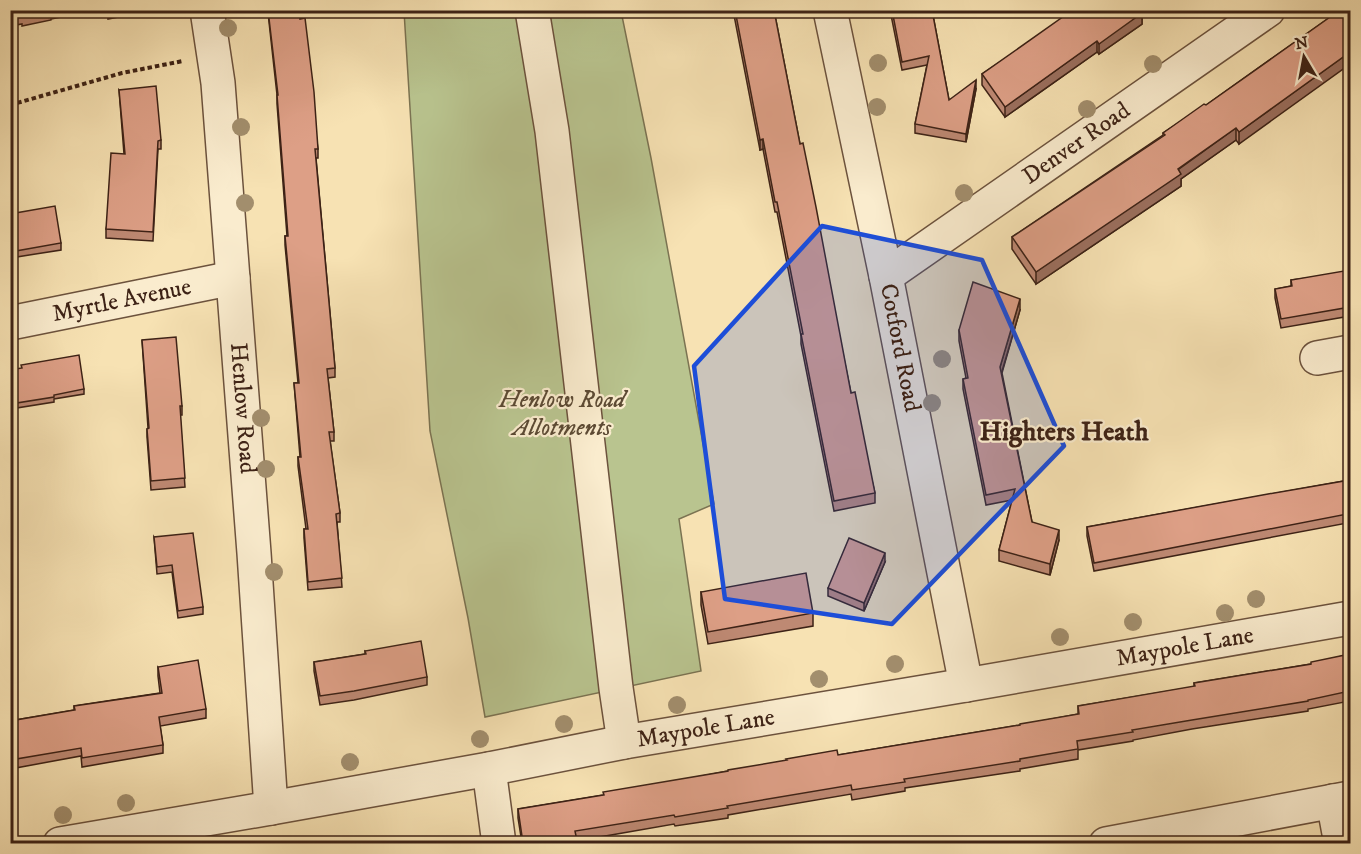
<svg xmlns="http://www.w3.org/2000/svg" width="1361" height="854" font-family="'IM FELL DW Pica',serif">
<rect width="100%" height="100%" fill="#f7e2b3"/>
<filter id="stains"><feTurbulence type="fractalNoise" baseFrequency=".00333" numOctaves="4"/><feColorMatrix values="0 0 0 0 .2 0 0 0 0 .09 0 0 0 0 .02 0 0 0 .5 -.17"/></filter>
<radialGradient id="worn" r=".72"><stop offset=".6" stop-color="#630" stop-opacity="0"/><stop offset="1" stop-color="#630" stop-opacity=".3"/></radialGradient>
<polygon fill="#b9c48f" stroke="#7b7352" stroke-width="1.5" points="404,11 621,11 651,158 714,504 679,519 701,671 485,717 468,618 430,431"/>
<g fill="none" stroke-linecap="round" stroke-linejoin="round">
<g stroke="#6c523d" stroke-width="36">
<g id="minor">
<path id="s1" d="M207 10 218 83 254 553 271 808"/>
<polyline points="532,10 552,131 616,688 624,742"/>
<path id="s2" d="M830 10 886 276 966 685"/>
<path id="s3" d="M886 276 1268 10"/>
<path id="s4" d="M10 323 233 278"/>
<polyline points="1317,358 1350,352"/>
<polyline points="489,769 499,844"/>
<polyline points="1333,801 1341,844"/>
<path id="s5" d="M60 844 271 808 489 769 624 742 966 685 1350 618"/>
<polyline points="1106,844 1350,798"/>
</g>
</g>
<polyline stroke="#3d2216" stroke-width="4" stroke-dasharray="4.5 3" stroke-linecap="butt" points="10,105 122,73 183,61"/>
<use href="#minor" stroke="#faecce" stroke-width="33"/>
</g>
<g fill="#a28e6d">
<circle cx="228" cy="28" r="9"/>
<circle cx="878" cy="63" r="9"/>
<circle cx="1153" cy="64" r="9"/>
<circle cx="877" cy="107" r="9"/>
<circle cx="1087" cy="109" r="9"/>
<circle cx="241" cy="127" r="9"/>
<circle cx="964" cy="193" r="9"/>
<circle cx="245" cy="203" r="9"/>
<circle cx="942" cy="359" r="9"/>
<circle cx="932" cy="403" r="9"/>
<circle cx="261" cy="418" r="9"/>
<circle cx="266" cy="469" r="9"/>
<circle cx="274" cy="572" r="9"/>
<circle cx="1256" cy="599" r="9"/>
<circle cx="1225" cy="613" r="9"/>
<circle cx="1133" cy="622" r="9"/>
<circle cx="1060" cy="637" r="9"/>
<circle cx="895" cy="664" r="9"/>
<circle cx="819" cy="679" r="9"/>
<circle cx="677" cy="705" r="9"/>
<circle cx="564" cy="724" r="9"/>
<circle cx="480" cy="739" r="9"/>
<circle cx="350" cy="762" r="9"/>
<circle cx="126" cy="803" r="9"/>
<circle cx="63" cy="815" r="9"/>
</g>
<g fill="#be8973" stroke="#3d2216" stroke-width="1.5">
<polygon points="10,10 97,10 51,19 51,20 22,26 22,24 10,26"/>
<polygon points="107,10 134,10 134,14 108,19"/>
<polygon points="264,10 299,10 318,149 318,158 316,158 335,368 335,377 328,378 334,432 334,441 330,441 340,513 340,522 337,522 342,587 308,590 304,538 304,529 306,529 298,466 298,457 300,457 294,383 298,383 285,245 285,236 287,236 277,104 277,95 268,13 265,13"/>
<polygon points="733,10 774,10 800,144 851,393 875,493 875,503 834,511 801,344 801,336 777,212 775,212 763,149 760,150"/>
<polygon points="890,10 932,10 949,100 976,89 966,142 915,133 915,124 927,65 902,70"/>
<polygon points="1340,10 1239,144 1236,140 1181,179 1181,186 1036,284 1012,249 1012,237 1163,135 1163,133 1206,105"/>
<polygon points="1069,16 1142,17 1142,24 1099,54 1097,52 1005,117 982,85 982,74"/>
<polygon points="119,90 161,140 161,149 158,149 153,241 106,238 106,229 124,154"/>
<polygon points="10,214 61,243 61,250 10,258"/>
<polygon points="1350,273 1350,316 1281,328 1275,298 1275,289 1291,286 1291,280"/>
<polygon points="1020,310 1002,373 1032,522 1059,540 1050,575 999,561 999,550 1012,500 986,505 963,389 963,379 966,378 959,341 959,330"/>
<polygon points="142,340 182,406 182,415 180,415 185,487 151,490 147,437 147,429 148,428"/>
<polygon points="10,370 84,389 84,394 54,399 54,402 10,409"/>
<polygon points="1350,480 1350,524 1348,525 1347,523 1094,571 1087,536 1087,527"/>
<polygon points="154,537 203,607 203,614 178,618 172,572 157,574"/>
<polygon points="885,562 864,611 828,596 828,588"/>
<polygon points="701,592 813,613 813,626 708,644 701,605"/>
<polygon points="365,651 427,677 427,685 354,700 320,705 314,671 314,662 365,654"/>
<polygon points="1350,654 1350,701 1308,709 1308,711 1192,729 1133,740 1133,741 1078,750 1078,759 1020,769 1020,771 905,788 905,791 852,800 851,794 728,815 728,818 675,826 674,824 577,841 577,843 522,843 518,818 518,809 603,795 728,771 838,755 1020,725 1078,714 1078,706 1194,687 1194,683 1311,664"/>
<polygon points="158,667 206,709 206,718 160,726 163,745 163,753 82,767 81,756 10,769 10,721 74,710 74,706 160,693 158,676"/>
</g>
<g fill="#9b6f5e" stroke="#3d2216" stroke-width="1.5">
<polygon points="1139,10 1152,10 1142,17 1142,24 1099,54 1099,44"/>
<polygon points="1097,41 1097,52 1005,117 1005,107"/>
<polygon points="1350,52 1350,64 1239,144 1239,132"/>
<polygon points="976,80 976,89 966,142 966,134"/>
<polygon points="1236,128 1236,140 1181,179 1181,186 1036,284 1036,272"/>
<polygon points="763,139 763,149 760,150 760,140"/>
<polygon points="1020,299 1020,310 1000,378 1000,367"/>
<polygon points="1059,530 1059,540 1050,575 1050,564"/>
<polygon points="885,553 885,562 864,611 864,603"/>
</g>
<g fill="#dd9f86" stroke="#3d2216" stroke-width="1.5">
<polygon points="10,10 51,10 51,11 22,17 22,15 10,17"/>
<polygon points="268,10 299,10 300,19 305,18 314,92 318,149 315,149 335,368 327,369 334,432 329,432 340,513 336,514 342,578 308,582 304,529 308,529 298,457 301,457 294,383 299,383 285,236 288,236 277,95 278,95"/>
<polygon points="735,10 774,10 800,144 803,143 816,207 851,393 855,392 875,493 834,501 801,334 803,334 777,202 775,202 763,139 760,140"/>
<polygon points="892,10 932,10 949,100 976,80 966,134 915,124 929,56 902,62"/>
<polygon points="1077,10 1140,10 1142,13 1099,44 1097,41 1005,107 982,74 1067,14 1069,16"/>
<polygon points="1340,10 1350,10 1350,52 1239,132 1236,128 1178,169 1181,174 1036,272 1012,237 1165,135 1163,133 1204,104 1206,105"/>
<polygon points="156,86 161,140 158,141 153,232 106,229 111,153 125,154 119,90"/>
<polygon points="55,206 61,243 10,252 10,214"/>
<polygon points="1344,271 1345,274 1350,273 1350,307 1281,319 1275,289 1292,286 1291,280"/>
<polygon points="973,282 1020,299 1000,367 1032,522 1059,530 1050,564 999,550 1015,489 986,495 963,379 968,378 959,330"/>
<polygon points="176,337 182,406 180,406 185,478 151,481 147,429 149,428 142,340"/>
<polygon points="79,355 84,389 54,395 54,397 10,404 10,370 22,368 21,365"/>
<polygon points="1350,480 1350,515 1348,516 1347,514 1094,563 1087,527 1268,494"/>
<polygon points="193,533 203,607 178,611 172,565 157,567 154,537"/>
<polygon points="849,538 885,553 864,603 828,588"/>
<polygon points="806,573 813,613 708,632 701,592"/>
<polygon points="421,641 427,677 354,691 320,696 314,662 366,654 365,651"/>
<polygon points="1350,654 1350,691 1308,700 1308,701 1192,720 1132,730 1133,732 1077,741 1078,749 1020,759 1020,761 904,779 905,782 852,790 851,785 727,806 728,808 675,817 674,815 575,831 577,841 564,843 523,843 518,809 604,795 603,792 728,771 728,770 787,760 786,759 837,750 838,755 1020,725 1020,724 1079,714 1078,706 1195,686 1194,683 1311,664 1311,662"/>
<polygon points="198,660 206,709 159,717 163,745 82,758 81,748 10,760 10,721 75,710 74,706 162,693 158,667"/>
</g>
<path fill="#1d4ed8" fill-opacity="0.2" stroke="#1d4ed8" stroke-width="4.5" stroke-linejoin="round" d="M822 226 982 260 1064 446 892 624 725 599 694 366Z"/>
<g text-anchor="middle" dominant-baseline="central" stroke-width="4.5" stroke-linejoin="round" paint-order="stroke">
<g font-size="24" fill="#3d2216" stroke="#faecce">
<text stroke="none"><textPath href="#s3" startOffset="232">Denver Road</textPath></text>
<text stroke="none"><textPath href="#s4" startOffset="114">Myrtle Avenue</textPath></text>
<text stroke="none"><textPath href="#s2" startOffset="345">Cotford Road</textPath></text>
<text stroke="none"><textPath href="#s1" startOffset="400">Henlow Road</textPath></text>
<text stroke="none"><textPath href="#s5" startOffset="1142">Maypole Lane</textPath></text>
<text stroke="none"><textPath href="#s5" startOffset="656">Maypole Lane</textPath></text>
</g>
<g font-size="24" font-style="italic" fill="#5c4a34" stroke="#faecce">
<text x="562" y="400">Henlow Road<tspan x="562" dy="28">Allotments</tspan></text>
</g>
<g font-size="27" font-weight="bold" fill="#3d2216" stroke="#faecce">
<text x="1064" y="432">Highters Heath</text>
</g>
</g>
<rect width="1361" height="854" fill="none" stroke="#f7e2b3" stroke-width="36"/>
<rect x="12" y="12" width="1337" height="830" fill="none" stroke="#3d2216" stroke-width="3"/>
<rect x="18" y="18" width="1325" height="818" fill="none" stroke="#3d2216" stroke-width="1.5"/>
<g transform="translate(1304 57) rotate(350)" stroke="#faecce" stroke-width="4.5" paint-order="stroke">
<path d="M0-4.5L10 22L0 15L-10 22Z" fill="#3d2216"/>
<text y="-9" font-size="16" font-weight="bold" text-anchor="middle" fill="#3d2216">N</text>
</g>
<rect width="100%" height="100%" filter="url(#stains)"/>
<rect width="100%" height="100%" fill="url(#worn)"/>
</svg>
